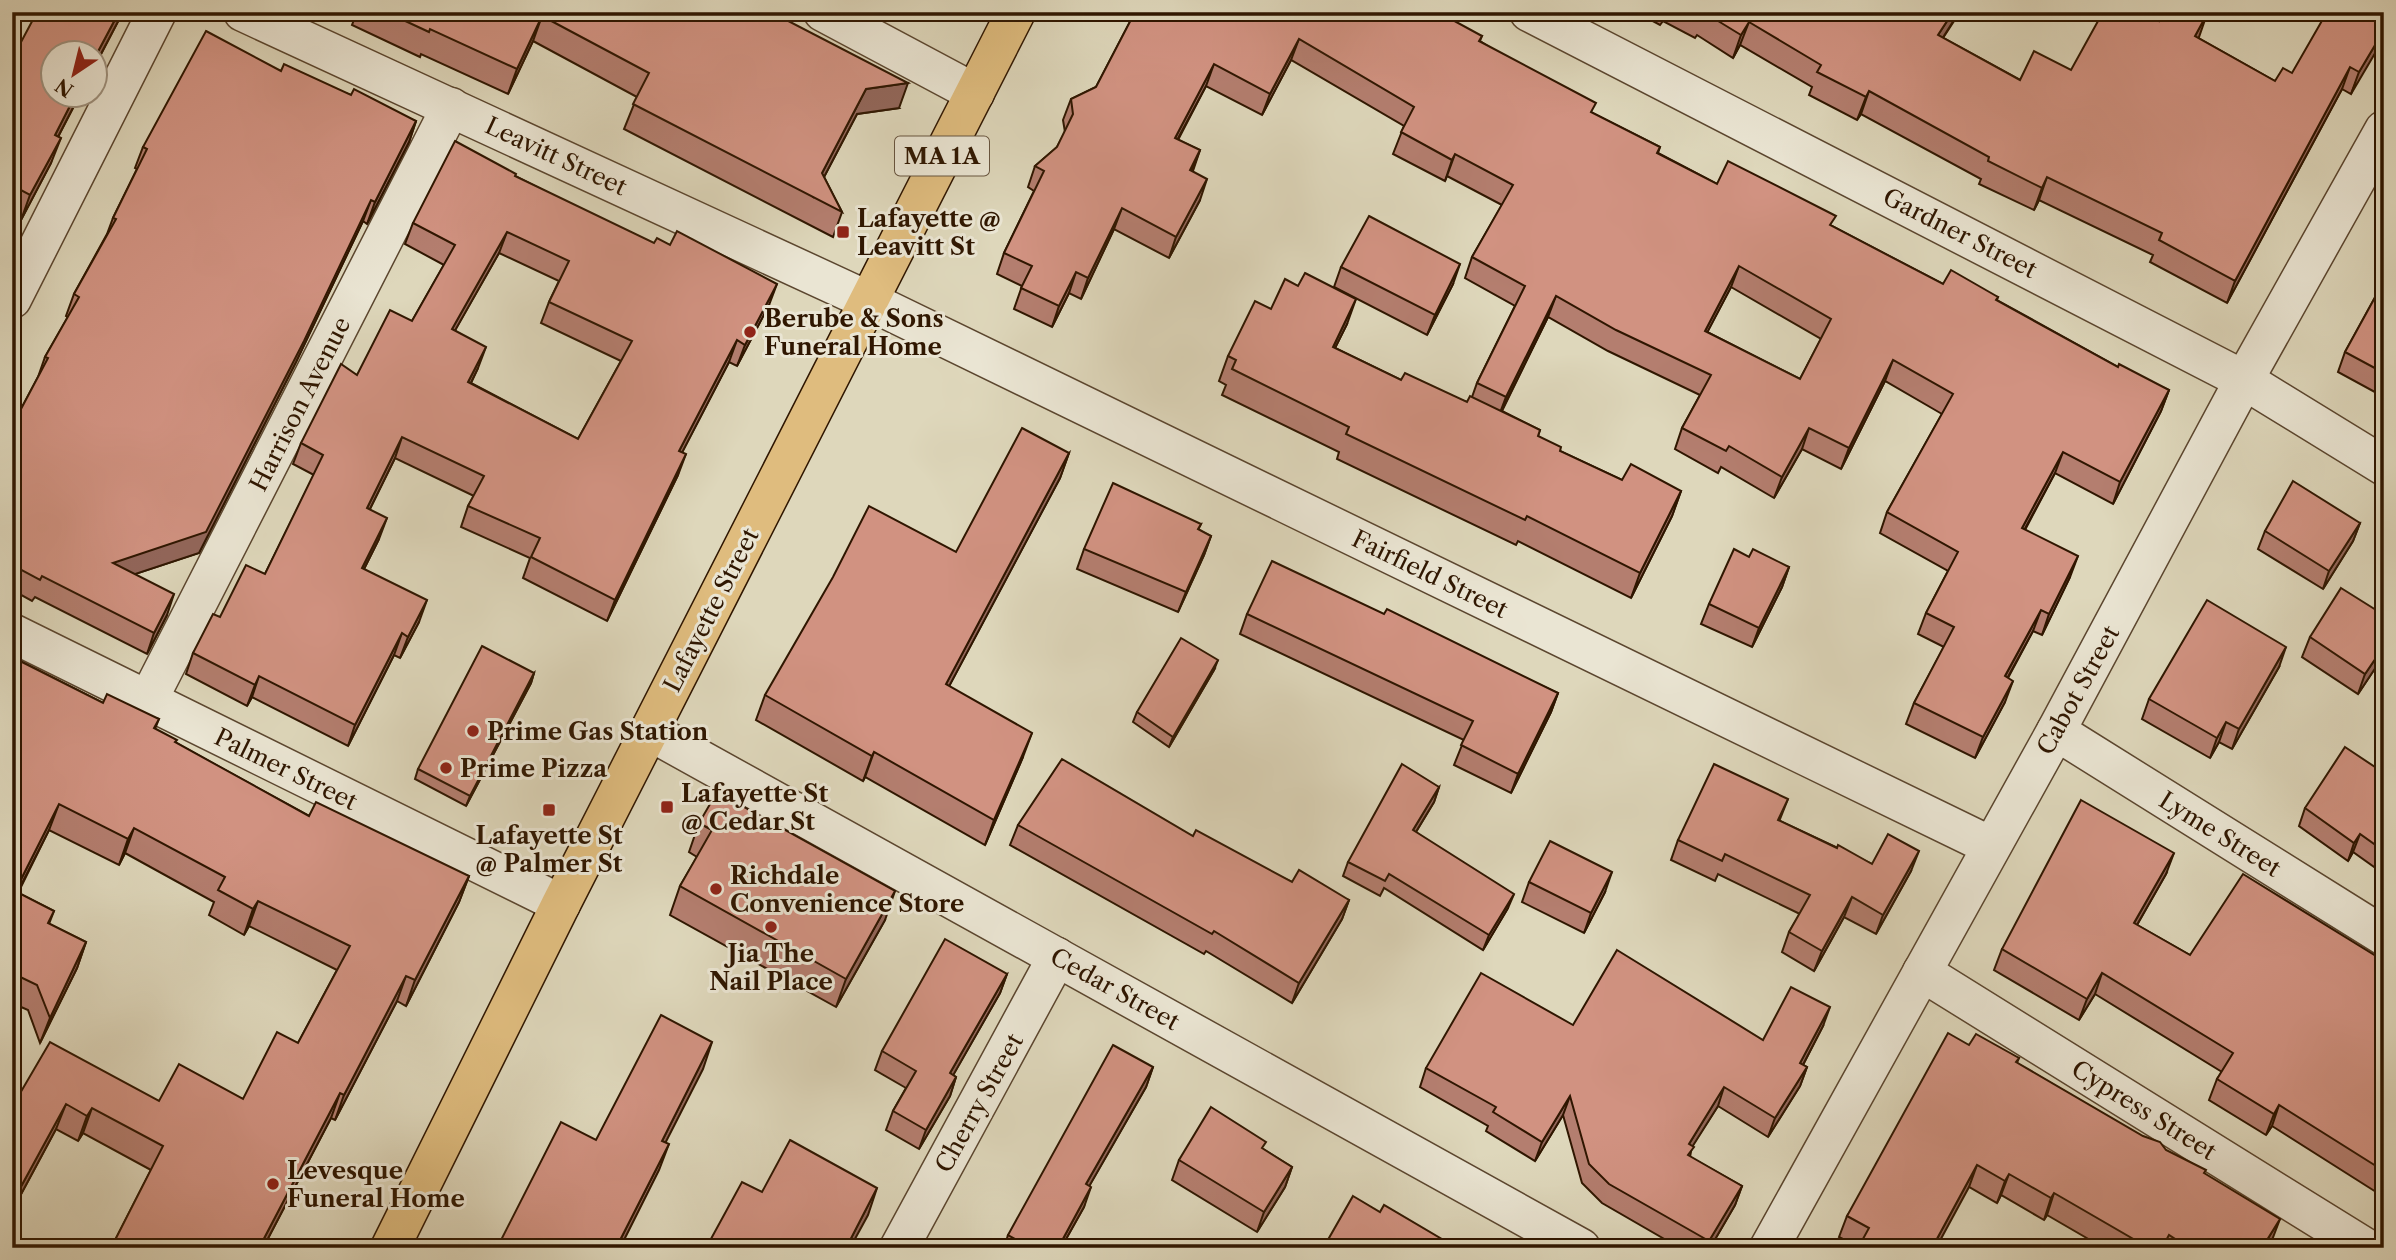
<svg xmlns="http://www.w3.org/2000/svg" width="2396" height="1260" font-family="'Libre Caslon Text',serif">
<rect width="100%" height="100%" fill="#ded7bb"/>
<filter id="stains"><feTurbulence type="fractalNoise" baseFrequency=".00286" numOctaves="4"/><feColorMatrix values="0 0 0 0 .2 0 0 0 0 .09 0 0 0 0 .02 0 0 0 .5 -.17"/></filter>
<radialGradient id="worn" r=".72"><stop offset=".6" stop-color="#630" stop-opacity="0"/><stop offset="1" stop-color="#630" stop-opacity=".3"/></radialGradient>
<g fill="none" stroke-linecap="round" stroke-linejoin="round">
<g stroke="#5b462f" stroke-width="41">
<g id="minor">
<polyline points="243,12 869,301 1991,846"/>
<polyline points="823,12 975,93"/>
<polyline points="1529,12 2244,380 2384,466"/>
<polyline points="12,299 157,12"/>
<polyline points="12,633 561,904"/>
<polyline points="148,700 451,107"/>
<polyline points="649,731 1581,1248"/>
<polyline points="2056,731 2384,936"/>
<polyline points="1922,972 2366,1248"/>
<polyline points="899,1248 1057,957"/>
<polyline points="1769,1248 2056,731 2244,380 2384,130"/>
</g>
</g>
<g stroke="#2f1600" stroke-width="41">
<polyline id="trunk" points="390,1248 561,904 1016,12"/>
</g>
<use href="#minor" stroke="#eae5d3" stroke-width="38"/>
<use href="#trunk" stroke="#dfbc7e" stroke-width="38"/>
</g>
<g fill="#b47e6f" stroke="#2f1600" stroke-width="2" fill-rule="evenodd">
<polygon points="37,12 123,12 58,137 51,163 21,220 12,216"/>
<polygon points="357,12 771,12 899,108 857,114 824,177 842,212 833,237 624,129 637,97 533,41 508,94 421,54 420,57 352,25"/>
<path d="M1135 12 1482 36 1480 41 1592 113 1660 147 1658 153 1717 184 1832 226 1943 284 1998 297 1997 300 2118 367 2169 390 2161 411 2113 504 2055 473 2025 530 2070 577 2042 635 2033 631 2008 678 2005 702 1975 758 1906 724 1914 703 1944 647 1918 634 1926 613 1948 571 1880 533 1887 512 1942 414 1885 381 1841 469 1802 449 1774 498 1721 467 1718 473 1675 449 1682 428 1700 395 1608 351 1548 317 1502 411 1540 430 1538 436 1560 451 1622 480 1681 491 1672 516 1631 598 1518 541 1516 545 1337 459 1339 452 1222 395 1226 385 1219 381 1228 356 1271 309 1347 324 1335 348 1401 380 1467 402 1472 397 1477 383 1515 306 1465 278 1472 257 1502 205 1447 176 1445 181 1393 154 1404 126 1291 60 1262 115 1206 86 1178 140 1200 150 1193 171 1200 200 1169 258 1114 229 1081 299 1069 293 1052 327 1014 309 1022 286 997 274 1004 253 1034 191 1028 187 1035 166 1057 147 1065 132 1063 120 1071 99 1096 87ZM1731 287 1821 339 1800 379 1707 332Z"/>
<polygon points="1636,12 1911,12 1915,14 1958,15 1943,38 2020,80 2071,70 2159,21 2198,38 2275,81 2292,73 2384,12 2351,94 2342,89 2227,303 2150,262 2153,255 2039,200 2034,210 1979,184 1981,179 1861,114 1857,120 1809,95 1812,87 1740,45 1733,58 1697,35 1695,38 1663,21 1660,25"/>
<polygon points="281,71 351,95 416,121 409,142 367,224 363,221 296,362 199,553 135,574 167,615 147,654 35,597 32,601 12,590 12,426 38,377 45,357 68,317 66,316 74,294 107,234 113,218 137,169 135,168 143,147"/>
<path d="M515 176 769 305 737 366 729 362 682 452 678 475 607 621 523 578 530 558 461 527 468 506 474 496 395 458 370 509 379 539 364 569 419 622 400 658 394 655 348 746 252 697 247 706 186 674 193 653 220 617 265 574 314 475 293 464 301 443 357 375 412 321 444 265 405 244 413 223ZM499 253 559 281 549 302 541 323 621 361 578 439 471 383 478 368 455 330Z"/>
<polygon points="1341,267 1453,284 1427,335 1334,287"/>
<polygon points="2384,281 2384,397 2338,372 2345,352"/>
<polygon points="1069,453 1060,478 949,686 1023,757 985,845 865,777 863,781 756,720 765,695 956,552"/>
<polygon points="2360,523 2353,541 2323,589 2258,549 2265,531"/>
<polygon points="1201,524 1198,530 1211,536 1204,555 1178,612 1077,569 1084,549"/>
<polygon points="1749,557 1789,567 1782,587 1752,647 1701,624 1709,604"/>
<polygon points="1247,614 1384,614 1558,693 1551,712 1511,793 1454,765 1464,740 1240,634"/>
<polygon points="2310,637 2384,655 2358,694 2302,657"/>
<polygon points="12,657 103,703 159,719 155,729 176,743 309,816 469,876 459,902 406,1006 397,1001 335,1120 331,1118 263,1248 111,1248 151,1170 83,1133 78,1141 56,1129 12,1211 12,1107 159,1101 243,1099 298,1043 337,970 249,926 244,935 209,915 214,902 125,853 119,865 49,830 18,893 54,911 49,924 86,942 77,968 40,1043 28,1010 12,1003"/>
<polygon points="2279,667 2232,749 2219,742 2210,758 2142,719 2149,699"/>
<polygon points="1214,670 1169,747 1133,722 1137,712"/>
<polygon points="534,673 531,683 466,806 415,779 418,769"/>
<polygon points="2384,773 2384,874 2353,852 2348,861 2299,826 2305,808"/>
<polygon points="1439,787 1434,802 1416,832 1508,908 1483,950 1384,888 1380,896 1343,876 1348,862"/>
<polygon points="1780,821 1872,864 1911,871 1876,934 1844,917 1814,971 1782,952 1789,932 1800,914 1718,874 1715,881 1671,860 1678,840"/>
<polygon points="699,823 885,920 836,1007 670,915 680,886 697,857 689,852"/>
<polygon points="1018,825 1193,836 1292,882 1349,900 1342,919 1292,1003 1206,951 1204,954 1010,845"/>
<polygon points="2166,874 2137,925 2190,955 2384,961 2384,1197 2272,1126 2266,1135 2209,1100 2217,1079 2222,1072 2095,994 2079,1020 1994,970 2002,949"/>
<polygon points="1529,882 1605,892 1584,933 1522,902"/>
<polygon points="1007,974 1000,993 953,1075 956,1077 950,1096 919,1149 886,1130 893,1111 906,1088 875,1070 882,1051"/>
<polygon points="1573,1025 1763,1040 1823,1026 1803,1065 1807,1067 1800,1086 1768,1137 1718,1106 1692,1146 1690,1157 1742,1186 1735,1205 1710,1248 1680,1248 1602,1203 1582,1183 1563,1115 1535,1161 1486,1131 1488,1126 1420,1087 1426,1068"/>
<polygon points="1969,1045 2019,1058 2017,1063 2205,1174 2272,1240 2268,1248 2104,1248 2047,1215 2044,1220 2001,1195 1997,1203 1969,1187 1858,1247 1839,1237 1847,1216"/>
<polygon points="1153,1067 1146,1087 1089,1186 1084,1207 1061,1248 1004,1248 1008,1235"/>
<polygon points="1263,1149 1292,1167 1285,1187 1257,1232 1172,1180 1179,1160"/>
</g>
<g fill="#92665a" stroke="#2f1600" stroke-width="2">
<polygon points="119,12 123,12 94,67 94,59"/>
<polygon points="1953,12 1959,12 1930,58 1938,35"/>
<polygon points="2207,14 2199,37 2187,58 2195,36"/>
<polygon points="542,16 533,41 508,94 517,69"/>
<polygon points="1749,22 1740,45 1733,58 1741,35"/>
<polygon points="2384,30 2384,38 2351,94 2359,72"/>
<polygon points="1299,39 1291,60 1262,115 1270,94"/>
<polygon points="1214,64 1206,86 1167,159 1175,138"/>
<polygon points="2350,67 2342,89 2227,303 2235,281"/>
<polygon points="908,83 899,108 857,114 813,198 822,173 866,89"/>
<polygon points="1869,91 1861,114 1857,120 1866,97"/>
<polygon points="76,94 80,94 46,160 55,135"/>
<polygon points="416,121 409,142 367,224 375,202"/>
<polygon points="61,138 51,163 21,220 30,195"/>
<polygon points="1200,150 1192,171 1190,170"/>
<polygon points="1455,154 1447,176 1445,181 1452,160"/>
<polygon points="2047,177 2039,200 2034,210 2042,188"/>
<polygon points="1207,179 1200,200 1169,258 1176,237"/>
<polygon points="371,200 363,221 296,362 199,553 105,584 113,563"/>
<polygon points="1122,208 1114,229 1081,299 1088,278"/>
<polygon points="507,232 499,253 444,350 452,329"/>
<polygon points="1460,264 1453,284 1427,335 1435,315"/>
<polygon points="1739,266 1731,287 1697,352 1705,331"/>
<polygon points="1076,272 1069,293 1052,327 1059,306"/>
<polygon points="777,284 769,305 737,366 745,345"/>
<polygon points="1556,296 1548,317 1498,418 1506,397"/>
<polygon points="1356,299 1347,324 1323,372 1333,347"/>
<polygon points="737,340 729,362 672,472 679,451"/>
<polygon points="486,347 478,368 461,403 468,382"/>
<polygon points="1893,360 1885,381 1841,469 1849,448"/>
<polygon points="2169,390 2161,411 2113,504 2120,482"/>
<polygon points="1809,428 1802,449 1774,498 1782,477"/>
<polygon points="402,437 395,458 360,529 367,508"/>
<polygon points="2063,452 2055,473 2014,549 2022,528"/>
<polygon points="1069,453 1060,478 937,709 946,684"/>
<polygon points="686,454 678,475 607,621 615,600"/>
<polygon points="1681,491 1672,516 1631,598 1640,573"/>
<polygon points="387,518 379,539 354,589 362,568"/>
<polygon points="2360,523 2353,541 2323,589 2329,571"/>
<polygon points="1211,536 1204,555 1178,612 1186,592"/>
<polygon points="2078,556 2070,577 2042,635 2049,614"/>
<polygon points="1789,567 1782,587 1752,647 1759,628"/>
<polygon points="174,594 167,615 147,654 154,633"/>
<polygon points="427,600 419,622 400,658 408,637"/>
<polygon points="2041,610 2033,631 1997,697 2005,676"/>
<polygon points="402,633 394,655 348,746 355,725"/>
<polygon points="2384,646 2384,655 2358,694 2365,674"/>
<polygon points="2286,647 2279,667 2232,749 2239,729"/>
<polygon points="1218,660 1214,670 1169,747 1173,737"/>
<polygon points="534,673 531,683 466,806 470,796"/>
<polygon points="259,676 252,697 247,706 255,685"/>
<polygon points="2013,681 2005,702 1975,758 1983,737"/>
<polygon points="1558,693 1551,712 1511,793 1518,774"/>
<polygon points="2226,722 2219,742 2210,758 2217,738"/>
<polygon points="1032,733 1023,757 985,845 994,820"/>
<polygon points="874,752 865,777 863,781 872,756"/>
<polygon points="1439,787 1434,802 1408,845 1413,830"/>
<polygon points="1788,799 1780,819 1770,840 1778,820"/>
<polygon points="59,804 49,830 12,903 15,891"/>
<polygon points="134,828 125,853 119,865 128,839"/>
<polygon points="2360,834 2353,852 2348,861 2354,843"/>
<polygon points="1919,851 1911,871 1876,934 1883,915"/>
<polygon points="2174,853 2166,874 2126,944 2134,923"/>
<polygon points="1612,872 1605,892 1584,933 1591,913"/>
<polygon points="469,876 459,902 406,1006 415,980"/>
<polygon points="895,891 885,920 836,1007 846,979"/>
<polygon points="1514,894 1508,908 1483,950 1489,935"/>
<polygon points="1852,897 1844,917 1814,971 1822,951"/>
<polygon points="1349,900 1342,919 1292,1003 1299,983"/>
<polygon points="258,901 249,926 244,935 253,909"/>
<polygon points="86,942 77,968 40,1043 50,1018"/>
<polygon points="2102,973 2095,994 2079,1020 2087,999"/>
<polygon points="1007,974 1000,993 943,1093 950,1073"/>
<polygon points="406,976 397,1001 335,1120 344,1095"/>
<polygon points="1830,1007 1823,1026 1794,1082 1800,1063"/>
<polygon points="712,1042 703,1069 653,1167 662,1141"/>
<polygon points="1153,1067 1146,1087 1079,1204 1086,1184"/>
<polygon points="1807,1067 1800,1086 1768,1137 1775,1118"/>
<polygon points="956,1077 950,1096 919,1149 926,1130"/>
<polygon points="1724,1087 1718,1106 1682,1163 1689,1144"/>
<polygon points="340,1093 331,1118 263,1248 259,1248"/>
<polygon points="1570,1096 1563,1115 1535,1161 1542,1142"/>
<polygon points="66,1104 56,1129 12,1211 12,1203"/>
<polygon points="2279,1105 2272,1126 2266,1135 2274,1114"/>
<polygon points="92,1108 83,1133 78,1141 87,1116"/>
<polygon points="669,1144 659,1170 620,1248 616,1248"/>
<polygon points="1977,1165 1969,1187 1936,1248 1932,1248"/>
<polygon points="1292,1167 1285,1187 1257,1232 1264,1212"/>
<polygon points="2009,1174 2001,1195 1997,1203 2005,1181"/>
<polygon points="1742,1186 1735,1205 1710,1248 1707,1248 1709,1241"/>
<polygon points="1091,1187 1084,1207 1061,1248 1058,1248"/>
<polygon points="877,1188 868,1215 850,1248 846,1248"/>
<polygon points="2054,1193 2047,1215 2044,1220 2051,1198"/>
<polygon points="2280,1219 2272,1240 2268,1248 2262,1248"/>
</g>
<g fill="#d19281" stroke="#2f1600" stroke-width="2" fill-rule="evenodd">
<polygon points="37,12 119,12 94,59 94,52 52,52 52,94 76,94 55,135 61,138 30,195 19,189 12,216 12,59"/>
<polygon points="386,12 771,12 908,83 866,89 822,173 842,212 633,104 649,73 542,16 517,69 430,29 429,32"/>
<path d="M1135 12H1438L1482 36 1479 41 1596 103 1591 112 1660 147 1657 153 1717 184 1728 161 1836 216 1830 225 1943 284 1951 270 1998 297 1996 300 2118 367 2119 364 2169 390 2120 482 2063 452 2022 528 2078 556 2049 614 2041 610 2005 676 2013 681 1983 737 1914 703 1954 627 1926 613 1958 552 1887 512 1953 394 1893 360 1849 448 1809 428 1782 477 1729 446 1726 451 1682 428 1711 375 1616 330 1556 296 1506 397 1477 383 1525 286 1472 257 1513 185 1455 154 1452 160 1401 132 1414 107 1299 39 1270 94 1214 64 1175 138 1200 150 1190 170 1207 179 1176 237 1122 208 1088 278 1076 272 1059 306 1021 288 1032 266 1004 253 1044 171 1035 166 1057 147 1073 114 1071 99 1096 87ZM1739 266 1831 319 1800 379 1705 331Z"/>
<polygon points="1697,12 1911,12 1915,14 1916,12 1953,12 1938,35 2020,80 2034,51 2071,70 2103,12 2143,12 2159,21 2163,12 2204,12 2207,14 2195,36 2275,81 2283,68 2292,73 2327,12 2384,12 2384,30 2359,72 2350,67 2235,281 2159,240 2162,233 2047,177 2042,188 1988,161 1989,157 1869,91 1866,97 1817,72 1821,65 1749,22 1741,35 1705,13 1703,16"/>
<polygon points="206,31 281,71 284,64 351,95 354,89 416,121 375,202 371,200 304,341 206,532 113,563 174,594 154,633 42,576 40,580 12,565 12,426 48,358 45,357 79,297 74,294 116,219 113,218 147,149 143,147"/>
<path d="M455 141 516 174 515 176 654 243 657 238 670 245 677 231 777 284 745 345 737 340 679 451 686 454 615 600 531 557 540 538 468 506 484 476 402 437 367 508 387 518 362 568 427 600 408 637 402 633 355 725 259 676 255 685 193 653 213 614 220 617 246 565 265 574 323 455 301 443 341 364 357 375 390 310 412 321 455 245 413 223ZM507 232 569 261 549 302 632 341 578 439 468 382 486 347 452 329Z"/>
<polygon points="1369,216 1460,264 1435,315 1341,267"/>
<polygon points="1305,273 1356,299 1333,347 1401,380 1405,373 1467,402 1470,396 1540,430 1538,436 1561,447 1560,451 1622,480 1631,464 1681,491 1640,573 1527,516 1525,520 1346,434 1349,427 1232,369 1236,360 1228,356 1255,301 1271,309 1285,279 1298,286"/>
<polygon points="2384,281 2384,373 2345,352"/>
<polygon points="1022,428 1069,453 946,684 1032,733 994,820 874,752 872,756 765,695 833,577 869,506 956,552"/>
<polygon points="2293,481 2360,523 2329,571 2265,531"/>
<polygon points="1113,483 1201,524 1198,529 1211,536 1186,592 1084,549"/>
<polygon points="1734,549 1749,557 1753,549 1789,567 1759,628 1709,604"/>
<polygon points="1272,561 1384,614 1387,609 1558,693 1518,774 1461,745 1473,721 1247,614"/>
<polygon points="2341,588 2384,615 2384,646 2365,674 2310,637"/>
<polygon points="2207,600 2286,647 2239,729 2226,722 2217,738 2149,699"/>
<polygon points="1181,638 1218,660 1173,737 1137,712"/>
<polygon points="482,646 534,673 470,796 418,769"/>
<polygon points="12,657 103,703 107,694 159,719 154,728 177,740 175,742 309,816 316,802 469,876 415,980 406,976 344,1095 340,1093 259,1248 111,1248 163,1146 92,1108 87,1116 66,1104 12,1203 12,1107 50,1042 159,1101 179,1064 243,1099 277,1032 298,1043 350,946 258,901 253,909 218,890 225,877 134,828 128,839 59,804 15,891 54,911 48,923 86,942 50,1018 37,985 12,973"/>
<polygon points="2345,747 2384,773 2384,798 2381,802 2384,804 2384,851 2360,834 2354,843 2305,808"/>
<polygon points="1062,759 1193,836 1196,830 1292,882 1299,870 1349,900 1299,983 1214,931 1212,934 1018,825"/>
<polygon points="1402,764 1439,787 1413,830 1514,894 1489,935 1389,874 1385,881 1348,862"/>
<polygon points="1714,764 1788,799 1778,820 1837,848 1838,845 1872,864 1888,834 1919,851 1883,915 1852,897 1822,951 1789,932 1810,895 1725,854 1722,861 1678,840"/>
<polygon points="717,792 895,891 846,979 680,886 712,830 699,823"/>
<polygon points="2081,800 2174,853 2134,923 2190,955 2243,874 2384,961 2384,1171 2279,1105 2274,1114 2217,1079 2233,1053 2102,973 2087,999 2002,949"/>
<polygon points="1550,841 1612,872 1591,913 1529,882"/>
<polygon points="945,939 1007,974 950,1073 956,1077 926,1130 893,1111 916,1071 882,1051"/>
<polygon points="1617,950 1763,1040 1791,987 1830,1007 1800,1063 1807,1067 1775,1118 1724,1087 1689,1144 1694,1147 1688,1155 1742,1186 1709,1241 1609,1184 1589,1164 1570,1096 1542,1142 1493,1112 1496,1107 1426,1068 1481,973 1573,1025"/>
<polygon points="661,1015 712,1042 662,1141 669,1144 616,1248 497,1248 561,1122 596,1140"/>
<polygon points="1948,1033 1969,1045 1976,1034 2019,1058 2016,1062 2143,1136 2160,1142 2166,1150 2206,1170 2204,1173 2280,1219 2262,1248 2189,1248 2169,1235 2162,1248 2149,1248 2054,1193 2051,1198 2009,1174 2005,1181 1977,1165 1932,1248 1858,1248 1869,1228 1847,1216"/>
<polygon points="1113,1045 1153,1067 1086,1184 1091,1187 1058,1248 1031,1248 1008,1235"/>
<polygon points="1211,1107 1266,1142 1262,1148 1292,1167 1264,1212 1179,1160"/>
<polygon points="790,1140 877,1188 846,1248 706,1248 742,1182 762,1192"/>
<polygon points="1353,1196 1380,1212 1384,1205 1457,1248 1330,1248 1325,1245"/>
<polygon points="1479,1243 1487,1248 1476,1248"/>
<polygon points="12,1244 20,1248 12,1248"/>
</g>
<g fill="#8f2418" stroke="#eae5d3" stroke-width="2.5">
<rect x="836" y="225" width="14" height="14" rx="3.5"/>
<circle cx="750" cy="332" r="7"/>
<circle cx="473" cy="731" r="7"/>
<circle cx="446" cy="768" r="7"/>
<rect x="660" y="800" width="14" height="14" rx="3.5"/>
<rect x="542" y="803" width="14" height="14" rx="3.5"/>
<circle cx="716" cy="889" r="7"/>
<circle cx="771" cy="927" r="7"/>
<circle cx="273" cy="1184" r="7"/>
</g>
<g text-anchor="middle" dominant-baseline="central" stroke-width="6" stroke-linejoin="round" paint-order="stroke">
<rect fill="#eae5d3" stroke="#67543f" stroke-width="2" x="895" y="136.5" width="94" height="39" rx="5"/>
<g font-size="23" font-weight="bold" fill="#2f1600">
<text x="942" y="156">MA 1A</text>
</g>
<g font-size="24" fill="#2f1600" stroke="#eae5d3">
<text transform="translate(556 156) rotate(25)">Leavitt Street</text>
<text transform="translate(1960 233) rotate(27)">Gardner Street</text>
<text transform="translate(300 404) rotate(-63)">Harrison Avenue</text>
<text transform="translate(1430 574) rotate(26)">Fairfield Street</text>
<text transform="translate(711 610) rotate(-63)">Lafayette Street</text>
<text transform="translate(2078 690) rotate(-61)">Cabot Street</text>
<text transform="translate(286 769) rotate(26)">Palmer Street</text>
<text transform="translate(2220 834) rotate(32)">Lyme Street</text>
<text transform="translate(1115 989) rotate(29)">Cedar Street</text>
<text transform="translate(979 1103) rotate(-61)">Cherry Street</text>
<text transform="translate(2144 1110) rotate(32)">Cypress Street</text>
</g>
<g font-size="24" font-weight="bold" fill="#2f1600" stroke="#eae5d3" text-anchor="start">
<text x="857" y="218">Lafayette @<tspan x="857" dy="28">Leavitt St</tspan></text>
<text x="764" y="318">Berube &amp; Sons<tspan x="764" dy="28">Funeral Home</tspan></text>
<text x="487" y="731">Prime Gas Station</text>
<text x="460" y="768">Prime Pizza</text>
<text x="681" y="793">Lafayette St<tspan x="681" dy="28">@ Cedar St</tspan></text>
<text x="549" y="835" text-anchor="middle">Lafayette St<tspan x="549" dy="28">@ Palmer St</tspan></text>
<text x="730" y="875">Richdale<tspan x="730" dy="28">Convenience Store</tspan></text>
<text x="771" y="953" text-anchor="middle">Jia The<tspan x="771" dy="28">Nail Place</tspan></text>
<text x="287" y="1170">Levesque<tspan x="287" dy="28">Funeral Home</tspan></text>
</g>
</g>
<rect width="2396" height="1260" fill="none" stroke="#ded7bb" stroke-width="42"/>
<rect x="14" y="14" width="2368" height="1232" fill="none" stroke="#2f1600" stroke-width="3.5"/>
<rect x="21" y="21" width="2354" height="1218" fill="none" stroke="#2f1600" stroke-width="2"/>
<g transform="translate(74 74) rotate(215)"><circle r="33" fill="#eae5d3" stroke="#9f927f" stroke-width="2"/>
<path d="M0-5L12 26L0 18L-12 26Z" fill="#8f2418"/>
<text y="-10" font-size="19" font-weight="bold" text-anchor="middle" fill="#2f1600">N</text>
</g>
<rect width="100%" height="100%" filter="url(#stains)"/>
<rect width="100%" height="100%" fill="url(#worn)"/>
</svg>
